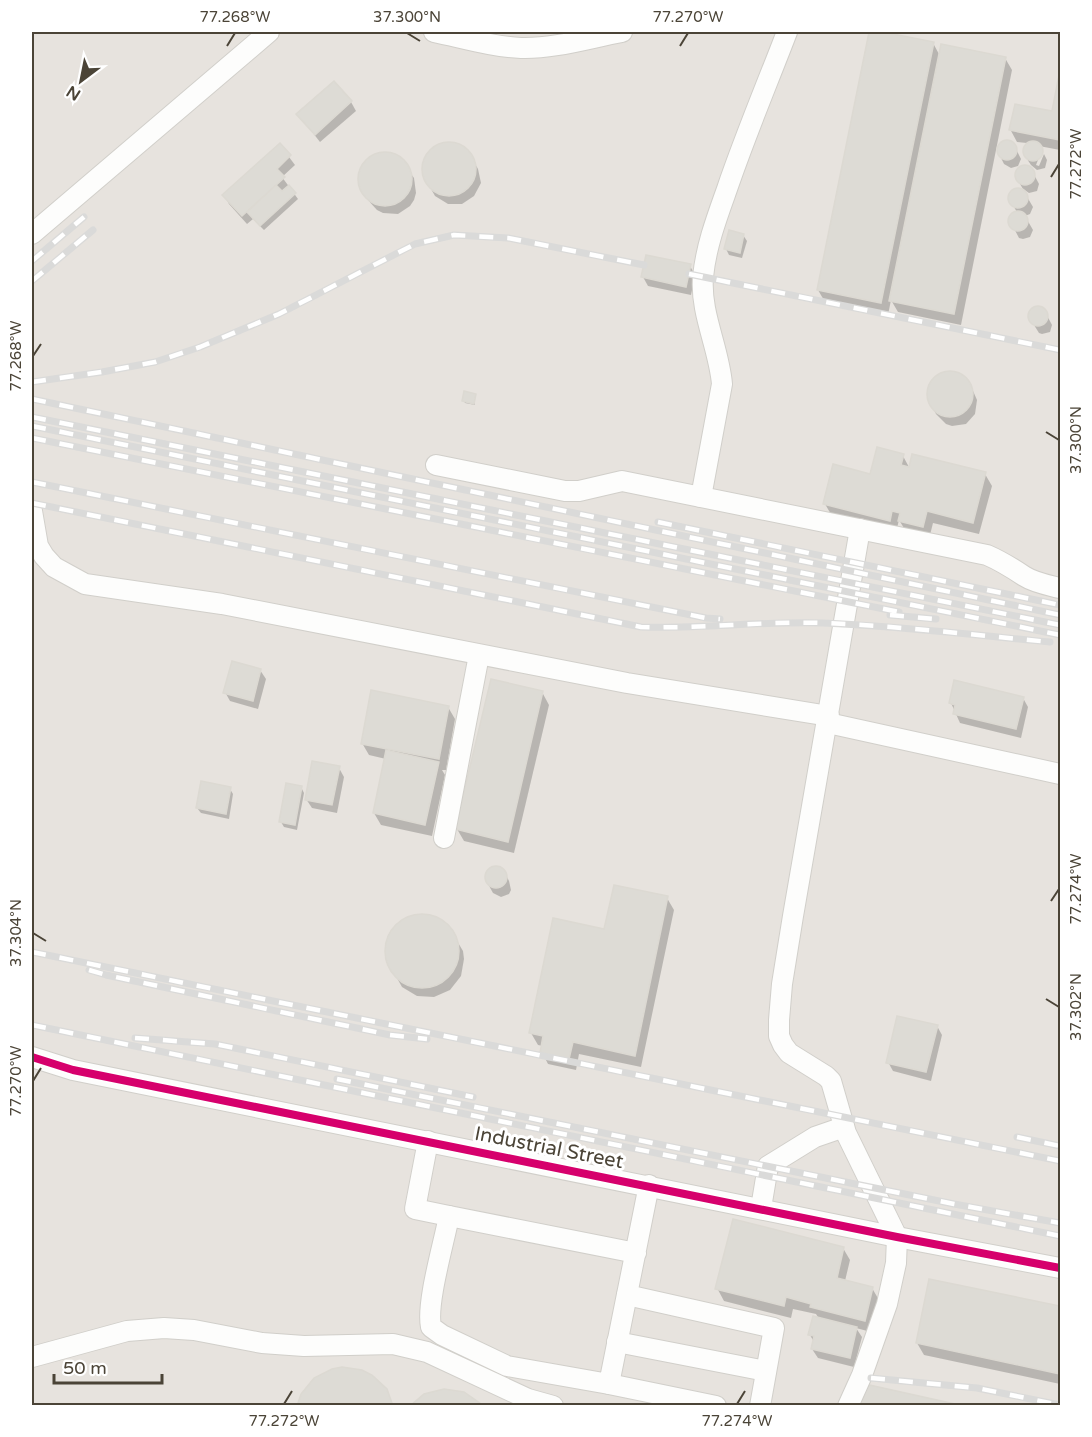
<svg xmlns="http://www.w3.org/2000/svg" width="1092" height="1437" font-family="'Varela Round',sans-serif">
<rect width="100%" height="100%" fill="#f3f2ed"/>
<rect fill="#e7e3de" x="32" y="32" width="1028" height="1373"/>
<g fill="#0003">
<polygon points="870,32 933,43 940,56 1005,58 1012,70 961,325 898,312 891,300 888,315 825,302 818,290"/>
<polygon points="1060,76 1060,150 1039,146 1042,150 1036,165 1039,166 1044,154 1047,160 1045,168 1037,170 1031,165 1025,156 1025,148 1027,143 1017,142 1010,129 1053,113"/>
<polygon points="351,102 356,111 320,142 298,114"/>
<polygon points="1008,141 1014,145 1021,159 1018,166 1011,168 1004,164 999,154 998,146 1000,143"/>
<polygon points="442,144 457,145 469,153 478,169 481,183 474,196 462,204 448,204 435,196 426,180 424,165 430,152"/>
<polygon points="280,145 295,165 282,177 298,199 264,230 253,219 247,224 229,204 224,195"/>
<polygon points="385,153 399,157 414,178 416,193 414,200 410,206 398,214 383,213 377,210 367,199 359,182 362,168 371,157"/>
<polygon points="1026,166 1030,167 1039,184 1037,191 1029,193 1023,189 1017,179 1017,171 1018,168"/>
<polygon points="1019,189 1023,190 1033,207 1030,214 1025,216 1033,230 1030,237 1023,239 1019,238 1010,221 1012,214 1017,212 1009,199 1012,191"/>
<polygon points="743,235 747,241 742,258 729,255 726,249"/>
<polygon points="690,266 695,275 691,295 648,286 643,277"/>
<polygon points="1039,307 1043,308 1052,325 1050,332 1042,334 1039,333 1029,317 1032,309"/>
<polygon points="953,372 959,374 970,384 977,400 975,414 966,424 952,426 946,424 936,414 928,398 930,385 940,375"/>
<polygon points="475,395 475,405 465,403 464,401"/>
<polygon points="903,456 910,469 985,474 992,486 979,534 933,523 929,539 907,533 899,520 896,532 832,516 825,504"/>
<polygon points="260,670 266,679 258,709 230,701 225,692"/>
<polygon points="542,692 549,705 514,853 464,841 457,829"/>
<polygon points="1023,698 1028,707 1021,738 960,723 951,703"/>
<polygon points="448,707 455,719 446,770 442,770 445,775 432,836 381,825 374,813 386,759 369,755 362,743"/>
<polygon points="339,768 344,777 337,813 312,808 306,799"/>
<polygon points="301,787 304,793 297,830 284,827 281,822"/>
<polygon points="230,789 233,794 229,819 201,813 197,808"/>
<polygon points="496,867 504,871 509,881 511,890 509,894 501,897 493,893 488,884 486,874 488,871"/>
<polygon points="667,898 674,910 641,1067 579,1054 576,1070 548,1064 542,1052 543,1046 538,1045 531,1033 606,931"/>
<polygon points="425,915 441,921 448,926 463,951 464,959 461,976 450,990 434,997 417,996 402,987 388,962 387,944 394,929 408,918"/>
<polygon points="937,1026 942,1035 931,1081 893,1071 888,1062"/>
<polygon points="843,1248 850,1260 845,1281 872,1288 879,1300 871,1332 856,1328 862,1337 854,1367 818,1358 812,1349 814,1342 810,1335 819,1319 816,1314 793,1309 791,1318 724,1301 717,1288"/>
<polygon points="930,1281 1060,1308 1060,1384 924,1355 917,1343"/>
</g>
<g fill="#dddbd5" stroke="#dcd9d2" stroke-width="1.5">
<polygon points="869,32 883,32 934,42 881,303 817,290"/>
<polygon points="941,44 1006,57 954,314 889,301"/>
<polygon points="1059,75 1060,75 1060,140 1009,130 1015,104 1052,111"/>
<polygon points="334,81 352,101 315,135 296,114"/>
<circle cx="1007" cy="150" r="10"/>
<circle cx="1033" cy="151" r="10"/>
<circle cx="449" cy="169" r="27"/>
<polygon points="280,143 291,155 277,169 285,177 242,216 222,195"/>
<circle cx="385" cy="179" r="27"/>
<circle cx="1025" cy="175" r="10"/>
<polygon points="276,185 282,191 289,185 296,193 260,226 247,212"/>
<circle cx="1018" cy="198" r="10"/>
<circle cx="1018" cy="221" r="10"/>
<polygon points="729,230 744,234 740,253 724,249"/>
<polygon points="646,255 691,264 686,287 641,277"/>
<circle cx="1038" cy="316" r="10"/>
<circle cx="950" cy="394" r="23"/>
<polygon points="464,391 476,394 474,404 462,401"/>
<polygon points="877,447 904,454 901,465 909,467 912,454 986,472 973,523 927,511 923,527 898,521 900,513 892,511 890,521 823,504 833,464 870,474"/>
<polygon points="232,661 261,669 253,701 223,693"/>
<polygon points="491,679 543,691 508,842 455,829"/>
<polygon points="954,680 1024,697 1016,729 953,714 955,705 949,703"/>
<polygon points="371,690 449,706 439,759 361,744"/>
<polygon points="386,750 439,762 425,825 373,813"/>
<polygon points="312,761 340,766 332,805 305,800"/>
<polygon points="201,781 231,787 226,814 196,808"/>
<polygon points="286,783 302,786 295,825 279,822"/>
<circle cx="496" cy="877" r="11"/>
<polygon points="614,885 668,896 635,1056 573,1042 569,1059 540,1053 543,1036 529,1033 553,918 604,929"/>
<circle cx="422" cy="951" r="37"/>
<polygon points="897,1016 938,1025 926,1072 886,1063"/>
<polygon points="733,1219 844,1247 837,1278 873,1287 865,1321 810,1307 811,1304 786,1297 784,1306 715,1289"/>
<polygon points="929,1279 1060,1306 1060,1374 916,1343"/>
<polygon points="813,1316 857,1327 850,1358 811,1349 814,1336 808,1335"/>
<polygon points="342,1367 362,1370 372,1375 387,1389 393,1406 297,1406 301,1394 314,1378 332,1369"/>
<polygon points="865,1384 964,1406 860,1406"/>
<polygon points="444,1389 464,1392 484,1406 410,1406 424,1394"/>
</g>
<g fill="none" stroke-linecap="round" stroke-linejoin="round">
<g stroke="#d1cfca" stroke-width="22">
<g id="minor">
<path d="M434 32C463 38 492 47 521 48 554 49 589 38 622 32"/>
<polyline points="32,234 269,32"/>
<path d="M436 465 565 491H579L622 481 987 555C1001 561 1012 568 1024 576 1035 583 1048 585 1060 588"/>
<path d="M701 497 722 384C719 348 700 313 703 277 706 246 717 217 727 189 745 136 767 84 787 32"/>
<polyline points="32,511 38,546 44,556 54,567 85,584 222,604 627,683 829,716"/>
<polyline points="828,723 1060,774"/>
<polyline points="444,838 479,655"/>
<polyline points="32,1057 73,1070 897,1237 1060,1268"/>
<polyline points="428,1141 415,1209 449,1216"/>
<polyline points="761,1208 768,1166 815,1137 844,1127"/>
<path d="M636 1253 449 1216C444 1243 426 1303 431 1327L442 1335 507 1366 609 1384 649 1185"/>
<polyline points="627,1295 774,1328 760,1406"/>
<polyline points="617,1342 766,1371"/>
<polyline points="32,1357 127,1331 164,1328 194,1330 262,1343 304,1346 393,1344 427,1352 528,1399 553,1406"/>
<polyline points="609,1384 716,1406"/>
<polyline points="848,1406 862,1375 887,1304 896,1263 897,1237 846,1133 831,1081 826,1076 789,1053 783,1045 779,1036 779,1020 782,984 793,916 860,529"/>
</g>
</g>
<use href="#minor" stroke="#fdfdfc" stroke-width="20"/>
<g stroke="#dadad9" stroke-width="7">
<g id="rail">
<polyline points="32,261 84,217"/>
<polyline points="689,274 1060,350"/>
<polyline points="32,281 93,230"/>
<polyline points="32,382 102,372 155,362 200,347 279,314 415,244 454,235 508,238 644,265"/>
<polyline points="32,399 1060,615"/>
<polyline points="32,417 1060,625"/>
<polyline points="32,426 1060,635"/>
<polyline points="32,438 899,612"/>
<polyline points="32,482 706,618 720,619"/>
<path d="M32 503 641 627C702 629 762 621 823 623 899 626 975 635 1050 642"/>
<polyline points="658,522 1060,605"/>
<polyline points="890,615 936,619"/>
<polyline points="32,952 1060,1161"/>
<polyline points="89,970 106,975 390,1035 427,1039"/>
<polyline points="32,1025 1060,1236"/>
<polyline points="135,1038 215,1044 473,1097"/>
<polyline points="337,1079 954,1204 1060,1223"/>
<polyline points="1017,1137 1060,1146"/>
<polyline points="871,1378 977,1388 1060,1405"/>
</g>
</g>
<use href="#rail" stroke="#fff" stroke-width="4.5" stroke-dasharray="14" stroke-linecap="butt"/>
<g stroke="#fff" stroke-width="11">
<polyline id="cycleway" points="32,1057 73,1070 897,1237 1060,1268"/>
</g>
<use href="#cycleway" stroke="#d6006c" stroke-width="8"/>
</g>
<path fill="none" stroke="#4b4437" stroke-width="2" d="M407 33 420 41M227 46 235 33M680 46 688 33M1051 177 1059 164M33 356 41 344M1046 432 1059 440M1051 901 1059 889M33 933 46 941M1046 999 1059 1007M33 1081 41 1068M284 1404 292 1391M737 1404 745 1391"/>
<g text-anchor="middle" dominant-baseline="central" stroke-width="6" stroke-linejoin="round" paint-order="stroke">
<g font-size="20" fill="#4b4437" stroke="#fff">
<text transform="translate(549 1148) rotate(11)">Industrial Street</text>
</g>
</g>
<rect width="1092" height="1437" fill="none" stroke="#ffffff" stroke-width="66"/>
<g transform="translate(81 81) rotate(212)" stroke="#ffffff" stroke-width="4.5" paint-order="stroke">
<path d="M0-4.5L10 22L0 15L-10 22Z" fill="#4b4437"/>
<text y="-9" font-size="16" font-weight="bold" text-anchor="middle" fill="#4b4437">N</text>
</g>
<path d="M54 1374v9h108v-9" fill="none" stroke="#4b4437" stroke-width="3"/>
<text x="63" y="1374" font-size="18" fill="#4b4437" stroke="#ffffff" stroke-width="4.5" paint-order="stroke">50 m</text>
<rect x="33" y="33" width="1026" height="1371" fill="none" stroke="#4b4437" stroke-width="2"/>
<g font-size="15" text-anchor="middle" fill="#4b4437">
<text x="235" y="22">77.268°W</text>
<text x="407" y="22">37.300°N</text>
<text x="688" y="22">77.270°W</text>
<text transform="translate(1076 164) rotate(-90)" y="5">77.272°W</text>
<text transform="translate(16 356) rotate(-90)" y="5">77.268°W</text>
<text transform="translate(1076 440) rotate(-90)" y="5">37.300°N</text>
<text transform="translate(1076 889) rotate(-90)" y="5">77.274°W</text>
<text transform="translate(16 933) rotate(-90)" y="5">37.304°N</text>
<text transform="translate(1076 1007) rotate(-90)" y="5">37.302°N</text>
<text transform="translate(16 1081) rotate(-90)" y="5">77.270°W</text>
<text x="284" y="1426">77.272°W</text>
<text x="737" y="1426">77.274°W</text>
</g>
</svg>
